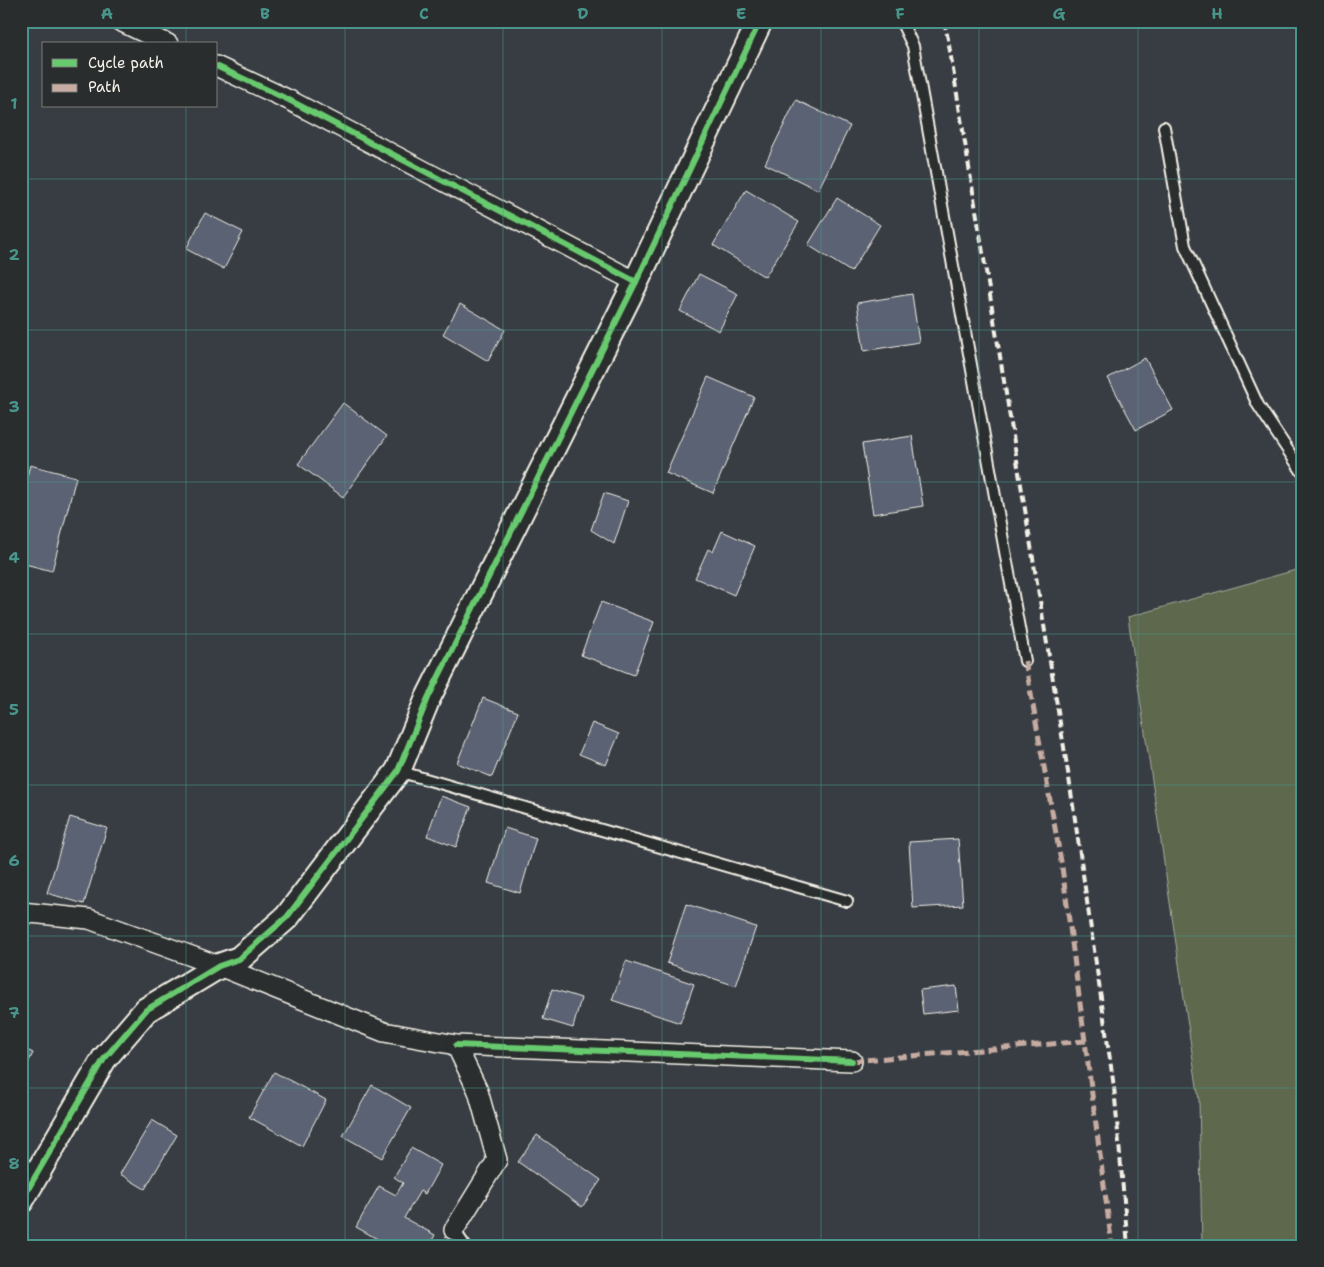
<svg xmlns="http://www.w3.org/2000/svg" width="1324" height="1267" font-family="'Shantell Sans',sans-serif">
<rect width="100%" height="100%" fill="#383d43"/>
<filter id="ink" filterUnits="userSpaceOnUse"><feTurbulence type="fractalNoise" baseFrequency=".02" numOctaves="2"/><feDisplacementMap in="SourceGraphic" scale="10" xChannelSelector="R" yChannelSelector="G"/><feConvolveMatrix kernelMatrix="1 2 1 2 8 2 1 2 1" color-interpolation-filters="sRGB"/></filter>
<g filter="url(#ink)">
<polygon fill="#5d674e" stroke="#a8ac9b" points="1303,568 1303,1246 1202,1246 1199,1100 1128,617"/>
<g fill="#5a6273" stroke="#f4f1e8">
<polygon points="796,100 850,126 818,190 765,164"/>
<polygon points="746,190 799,222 765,277 713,245"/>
<polygon points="837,198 880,225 851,272 808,245"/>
<polygon points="205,213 243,232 224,269 186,249"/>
<polygon points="699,274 738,294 719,331 680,311"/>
<polygon points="912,294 919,342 864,351 857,303"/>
<polygon points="460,304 505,330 488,361 443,334"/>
<polygon points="1145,358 1173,410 1136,430 1108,378"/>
<polygon points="708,377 754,397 713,493 666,473"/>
<polygon points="343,403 387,436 343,497 298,464"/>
<polygon points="912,436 923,506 873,514 862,444"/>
<polygon points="30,465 76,477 52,571 21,563 21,499"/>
<polygon points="604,493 628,501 614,544 591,530"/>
<polygon points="722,531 755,546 734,595 695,578 708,549 713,552"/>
<polygon points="601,602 654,622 634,675 581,655"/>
<polygon points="483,698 518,712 492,777 457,763"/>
<polygon points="592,723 619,734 606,765 579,754"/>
<polygon points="441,796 471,807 456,847 427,836"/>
<polygon points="70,817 107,828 84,904 47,893"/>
<polygon points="505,828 536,838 520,893 488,883"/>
<polygon points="958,839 963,905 913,908 909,842"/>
<polygon points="686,904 756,927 736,986 667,963"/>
<polygon points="626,961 694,984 680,1023 612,1000"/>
<polygon points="956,986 959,1010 923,1014 920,990"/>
<polygon points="552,989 581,998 573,1028 543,1019"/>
<polygon points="21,1047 33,1053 21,1078"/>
<polygon points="274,1072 326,1100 302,1146 249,1117"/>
<polygon points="372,1085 411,1108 382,1158 343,1136"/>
<polygon points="152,1120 177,1135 145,1189 120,1174"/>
<polygon points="537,1135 601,1180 582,1207 518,1162"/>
<polygon points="411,1148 441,1165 425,1194 420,1191 404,1218 435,1235 429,1246 390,1246 356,1227 379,1186 396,1195 403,1183 394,1177"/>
</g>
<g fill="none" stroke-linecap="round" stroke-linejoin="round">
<g stroke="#f4f1e8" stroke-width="14">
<g id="service">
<polyline points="901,21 913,46 1025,661"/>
<polyline points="1164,127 1185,246 1258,405 1303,473"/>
<polyline points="398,771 847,901"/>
<polyline points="454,1230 465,1246"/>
</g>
</g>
<g stroke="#f4f1e8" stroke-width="22">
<g id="minor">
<polyline points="120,21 168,44"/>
<polyline points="216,66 289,100 636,282"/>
<polyline points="21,912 89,919 219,966 384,1032 456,1045 478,1091 497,1160 454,1230"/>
<polyline points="456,1045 852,1061"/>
</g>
</g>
<g stroke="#f4f1e8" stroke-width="28">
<polyline id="tertiary" points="21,1201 104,1059 146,1010 219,966 239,959 287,917 398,771 428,698 636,282 760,21"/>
</g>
<use href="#service" stroke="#2a2d2e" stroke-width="10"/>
<use href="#minor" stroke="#2a2d2e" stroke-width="19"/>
<use href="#tertiary" stroke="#2a2d2e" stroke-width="24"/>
<polyline stroke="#f4f1e8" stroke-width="4" stroke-dasharray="8 4" stroke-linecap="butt" points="944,21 948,39 1069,778 1114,1087 1128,1246"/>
<g stroke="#c7aca2" stroke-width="5" stroke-dasharray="10 5" stroke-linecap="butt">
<polyline points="1025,661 1062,867 1112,1246"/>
<polyline points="852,1061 1086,1041"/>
</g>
<g stroke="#2a2d2e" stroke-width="9">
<g id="cycleway">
<polyline points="216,66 289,100 636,282"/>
<polyline points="456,1045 852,1061"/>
<polyline points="21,1201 104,1059 146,1010 219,966 239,959 287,917 398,771 428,698 636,282 760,21"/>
</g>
</g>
<use href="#cycleway" stroke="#67ca6e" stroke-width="6"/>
</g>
</g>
<path fill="none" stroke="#48958c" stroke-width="1" stroke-opacity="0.55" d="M186 21V44M345 21V1246M503 21V1246M662 21V1246M821 21V1246M979 21V1246M1138 21V1246M186 106V1246M21 179H1303M21 330H1303M21 482H1303M21 634H1303M21 785H1303M21 936H1303M21 1088H1303"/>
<rect width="1324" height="1267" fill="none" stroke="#2a2d2e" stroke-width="55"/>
<rect x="42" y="42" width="175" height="65" fill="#2a2d2e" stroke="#7b7b78"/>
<rect x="52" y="59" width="25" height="8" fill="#67ca6e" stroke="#7b7b78"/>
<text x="88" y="68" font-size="15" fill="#f4f1e8">Cycle path</text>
<rect x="52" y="84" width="25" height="8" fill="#c7aca2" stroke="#7b7b78"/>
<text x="88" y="92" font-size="15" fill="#f4f1e8">Path</text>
<rect x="28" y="28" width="1268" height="1212" fill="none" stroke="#48958c" stroke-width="2"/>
<g font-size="16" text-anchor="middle" font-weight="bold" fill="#48958c">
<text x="107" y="19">A</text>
<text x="265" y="19">B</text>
<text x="424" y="19">C</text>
<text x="583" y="19">D</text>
<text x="741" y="19">E</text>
<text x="900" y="19">F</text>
<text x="1059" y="19">G</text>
<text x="1217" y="19">H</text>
<text x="14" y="109">1</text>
<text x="14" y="260">2</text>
<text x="14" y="412">3</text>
<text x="14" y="563">4</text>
<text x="14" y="715">5</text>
<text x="14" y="866">6</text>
<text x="14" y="1018">7</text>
<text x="14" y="1169">8</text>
</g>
</svg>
